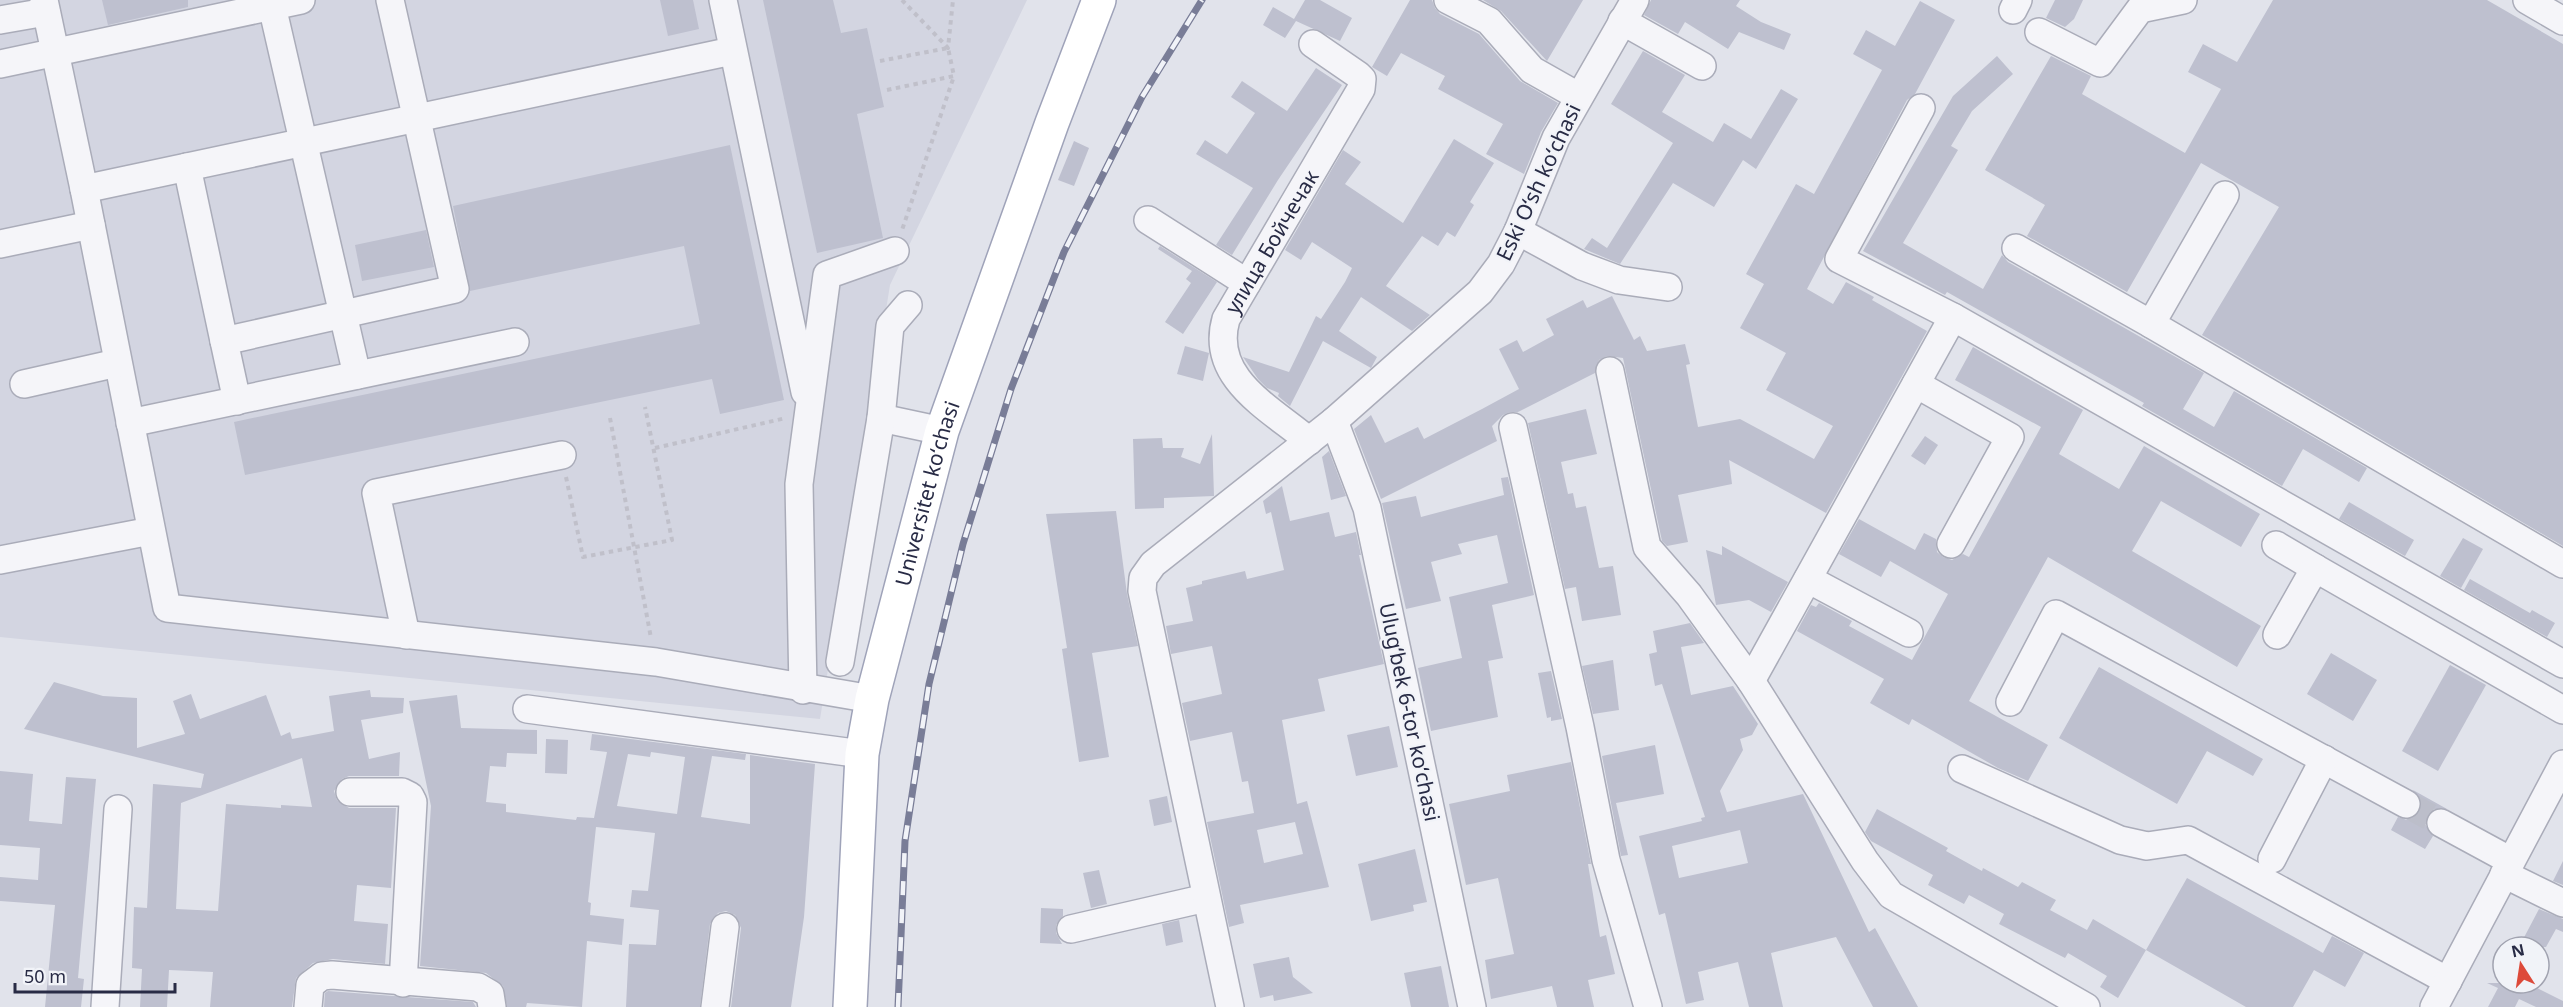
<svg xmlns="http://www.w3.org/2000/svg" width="2563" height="1007" font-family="'Noto Sans',sans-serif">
<rect width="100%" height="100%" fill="#e1e3eb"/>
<polygon fill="#d3d5e1" points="0,0 1027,0 890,285 820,719 0,637"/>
<g fill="#bec0cf" fill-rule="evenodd">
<polygon points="102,0 188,0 188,7 108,25"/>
<polygon points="660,0 693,0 699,29 668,36"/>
<polygon points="763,0 833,0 841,33 867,28 884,107 857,114 883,238 817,253"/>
<polygon points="1305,0 1320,0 1352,18 1340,41 1296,21 1285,38 1263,25 1273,7 1294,19"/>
<polygon points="1410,0 1432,0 1435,8 1440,14 1479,34 1520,81 1558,103 1541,132 1524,174 1486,154 1503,124 1438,89 1445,76 1401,53 1387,76 1372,67"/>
<polygon points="1483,0 1583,0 1547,61 1501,11"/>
<polygon points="1651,0 1740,0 1736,6 1761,22 1791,34 1784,50 1739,32 1728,49 1685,22 1678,34 1644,15"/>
<polygon points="2055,0 2083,0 2074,19 2065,27 2046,18"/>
<polygon points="2273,0 2487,0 2563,44 2563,546 2202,335 2279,207 2201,163 2127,292 2027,236 2045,205 1985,170 2051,56 2091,76 2082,94 2185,153 2221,89 2188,72 2203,44 2237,62"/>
<polygon points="1920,1 1955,20 1915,94 1907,100 1807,289 1833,304 1846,282 1874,297 1872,300 1927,331 1826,513 1729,460 1732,484 1678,495 1688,542 1667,546 1662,541 1623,358 1607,356 1599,360 1595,373 1589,376 1518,412 1510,412 1503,415 1492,426 1497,441 1381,499 1354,429 1371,415 1385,443 1418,427 1424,439 1482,409 1519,389 1499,349 1517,340 1523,352 1554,335 1546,319 1583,300 1587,308 1612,296 1634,340 1640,336 1647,351 1685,344 1690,364 1686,365 1698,427 1740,419 1814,459 1833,426 1766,390 1786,353 1740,328 1764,284 1746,274 1796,184 1814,194 1882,70 1853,54 1866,30 1895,46"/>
<polygon points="1643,51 1685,75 1662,112 1713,142 1724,123 1751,139 1781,89 1798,99 1756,169 1743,160 1714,207 1673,183 1620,264 1584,249 1592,238 1607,248 1673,143 1611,104"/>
<polygon points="1997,56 2013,74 1972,111 1951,146 1958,150 1903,243 1983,289 2002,255 2008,262 2204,373 2183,409 2214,427 2234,391 2367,468 2359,482 2303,449 2282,486 2142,406 2144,403 1947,292 1945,295 1863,251 1953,96"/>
<polygon points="1316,68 1342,85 1278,180 1232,255 1216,245 1253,188 1196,154 1205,140 1227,154 1255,113 1231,97 1242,81 1287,111"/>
<polygon points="1454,139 1494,163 1470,202 1474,205 1455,237 1447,232 1438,246 1422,236 1386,286 1430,315 1412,331 1361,297 1339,331 1377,357 1371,368 1323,341 1290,406 1278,396 1279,393 1267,388 1258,379 1243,357 1289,372 1316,316 1321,319 1345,282 1352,268 1312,242 1301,260 1285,250 1343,150 1361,162 1345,184 1403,223"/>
<polygon points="1074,141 1089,148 1074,186 1058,180"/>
<polygon points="730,145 784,400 720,414 712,379 245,475 234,422 700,324 684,246 470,291 453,206"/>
<polygon points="426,230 434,267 362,281 355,245"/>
<polygon points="1160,246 1217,282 1183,334 1165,322 1191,283 1186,279 1192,271 1158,249"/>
<polygon points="1185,346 1209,353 1203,381 1177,374"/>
<polygon points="1973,347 2083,410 2059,454 2119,489 2144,446 2260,514 2241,547 2161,501 2132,551 2261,626 2237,667 2048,557 1969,701 2048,745 2028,781 1998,768 1912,719 1909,725 1870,703 1884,679 1797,631 1811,605 1816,607 1819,603 1852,621 1849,626 1912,660 1948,594 1890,561 1881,577 1839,554 1859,519 1915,550 1924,533 1936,539 1937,552 1943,557 1952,560 1963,554 1969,557 2041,427 1955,380"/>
<polygon points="1586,409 1597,454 1561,462 1568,494 1573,493 1576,508 1586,506 1599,568 1613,566 1621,615 1582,621 1576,587 1565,589 1528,423"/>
<polygon points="1212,434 1214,496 1164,498 1164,508 1135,509 1133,439 1162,438 1163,448 1184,448 1181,457 1200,464"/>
<polygon points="1925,436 1938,445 1925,465 1911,456"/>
<polygon points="1329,451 1346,496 1331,500 1322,457"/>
<polygon points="1508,477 1534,595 1492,605 1503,658 1488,661 1498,717 1431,731 1418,668 1462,658 1449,597 1508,583 1497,535 1458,544 1462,554 1431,562 1441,601 1406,609 1382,503 1416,496 1421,517 1504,495 1501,478"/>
<path d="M1282 486 1290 521 1329 512 1335 537 1356 532 1361 555H1359L1384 664 1318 679 1325 711 1282 720 1297 804 1307 801 1329 887 1240 905 1244 923 1229 927 1207 822 1254 813 1248 781 1242 782 1232 732 1190 741 1182 703 1222 694 1212 646 1171 654 1166 626 1193 621 1186 588 1202 584V581L1245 571 1247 579 1284 570 1271 512 1266 514 1263 501ZM1295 822 1303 854 1264 863 1257 830Z"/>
<polygon points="2349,502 2414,540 2405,556 2339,519"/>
<polygon points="1116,511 1127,594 1138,646 1092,653 1109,757 1079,762 1062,649 1067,648 1046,514"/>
<polygon points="2463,538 2483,549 2461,588 2440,576"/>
<polygon points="1722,546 1788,582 1771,612 1749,600 1716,605 1706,550 1722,555"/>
<polygon points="2470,579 2530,613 2532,610 2555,623 2547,637 2464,590"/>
<path d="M1690 623 1704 643 1681 647 1691 695 1733 686 1758 724 1752 735 1740 739 1743 750 1720 791 1727 812 1803 794 1869 932 1875 928 1918 1007H1873L1836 937 1771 953 1783 1007H1749L1738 962 1698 972 1704 1000 1686 1004 1665 913 1659 915 1639 836 1702 821 1701 818 1705 817 1662 684 1655 686 1649 654 1657 652 1653 631ZM1740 830 1748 863 1679 878 1672 846Z"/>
<polygon points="2331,653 2377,680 2353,721 2307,694"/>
<polygon points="1613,660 1619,710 1593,714 1582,666"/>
<polygon points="2450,665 2486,685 2438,771 2402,751"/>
<polygon points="2099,667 2263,759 2253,776 2207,751 2177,804 2059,738"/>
<polygon points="1551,671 1562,719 1551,721 1551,717 1547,718 1538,673"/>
<path d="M54 682 103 696 137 698V748L185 734 173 701 191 694 200 719 266 695 281 736 290 732 292 739 334 731 329 696 370 690 371 697 404 698 403 713 361 720 369 759 400 752 399 776H349L342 779 334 791 337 800 349 808H396L391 888 357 885 354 921 388 924 385 964 333 959 313 963 296 978 292 1007H210L213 972 169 970 167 1007H140L142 969 132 968 134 907 147 908 153 784 201 788 204 774 24 729ZM302 758 312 807 281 805V808L226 804 218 911 176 909 181 803Z"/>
<path d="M457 695 461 728 537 730V754L507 753 506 767 490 766 486 802 506 804V812L576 820 577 817 594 818 607 752 590 750 592 734 746 754 745 760 712 756 701 817 750 824V755L815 764 804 917 791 1007H731L741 928 735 915 726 911 718 913 710 924 700 1007H626L629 944 656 945 659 910 630 907 632 890 648 891 655 833 637 831 596 827 588 902 591 903 590 915 624 919 622 945 587 941 582 1007 527 1003 526 1007H507L503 986 486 973 420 966 431 806 409 701ZM651 752 685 757 677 814 617 806 628 754 650 757Z"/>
<polygon points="1389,726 1398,767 1356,776 1347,735"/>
<polygon points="546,739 568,740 567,774 545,773"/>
<polygon points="1655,745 1664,794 1616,803 1628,855 1621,856 1602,756"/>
<polygon points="1571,762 1591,864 1588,864 1600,937 1606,935 1615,974 1588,980 1594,1007 1557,1007 1552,986 1491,999 1485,960 1514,954 1498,878 1466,885 1449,804 1510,791 1507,775"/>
<polygon points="0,771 33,774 29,821 62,824 66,777 96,779 78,978 84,979 81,1007 45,1007 55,905 0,901 0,877 38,880 40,848 0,845"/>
<polygon points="2413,790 2447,809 2433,809 2427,816 2425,824 2433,836 2425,849 2391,830 2398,817 2407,820 2420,812 2422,803"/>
<polygon points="1167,796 1172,822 1154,826 1149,800"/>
<polygon points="1877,809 1948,848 1946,851 1982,871 1983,868 2018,887 2022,882 2056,900 2050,910 2087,930 2093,919 2146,950 2118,998 2100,987 2107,976 2068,953 2065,958 1999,924 2004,914 1969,895 1964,904 1928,885 1933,875 1871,841 1865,832"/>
<polygon points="1415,849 1427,902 1413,905 1414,911 1371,921 1358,864"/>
<polygon points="2563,861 2563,885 2553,881"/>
<polygon points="1099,870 1107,904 1091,908 1083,873"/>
<polygon points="2187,878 2323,953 2332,936 2364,953 2345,987 2314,970 2293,1007 2246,1007 2146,950"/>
<polygon points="1041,908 1063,909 1063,916 1056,925 1056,933 1062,944 1040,943"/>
<polygon points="2539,909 2563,919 2563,932 2556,929 2546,947 2519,947"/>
<polygon points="1179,920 1183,942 1166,946 1162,924"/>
<polygon points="1289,957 1293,977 1313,993 1274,1001 1273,995 1260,998 1253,964"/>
<polygon points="1441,966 1449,1007 1411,1007 1404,973"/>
<polygon points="2487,983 2527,983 2563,1001 2563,1007 2536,1007 2519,999 2515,1007 2488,1007 2498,988"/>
<polygon points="328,991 473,1002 476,1007 324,1007 325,993"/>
</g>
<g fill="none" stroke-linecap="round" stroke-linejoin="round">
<polyline stroke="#bcbeca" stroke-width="27" stroke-dasharray="27 14" stroke-linecap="butt" points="2406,804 2441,823"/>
<g stroke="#aaacb9" stroke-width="30">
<g id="minor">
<polyline points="44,0 84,189"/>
<polyline points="723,0 805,392"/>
<polyline points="1448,0 1489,21 1532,70 1578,96"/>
<polyline points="2527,0 2563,21"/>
<polyline points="272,6 357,375"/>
<polyline points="2013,10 2018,0"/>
<polyline points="0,20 46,12"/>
<polyline points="1622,21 1702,66"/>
<polyline points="2039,32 2100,63 2140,9 2183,0"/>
<polyline points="732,51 84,189 167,608 656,662 872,699"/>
<polyline points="0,64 301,0"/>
<polyline points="1921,108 1839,259 1953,317 2563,664"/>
<polyline points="187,167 224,341"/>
<polyline points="2225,195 2151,324 2563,564"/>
<polyline points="1148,220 1247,283"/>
<polyline points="1518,231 1582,266 1619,280 1668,287"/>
<polyline points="0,244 91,225"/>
<polyline points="2016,248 2151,324"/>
<polyline points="1610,371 1647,547 1689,595 1751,681 1865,861 1891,895 2086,1007"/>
<polyline points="24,384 117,363"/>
<polyline points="1916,384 2010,437 1951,544"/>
<polyline points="237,401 224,341 455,289 390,0"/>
<polyline points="881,418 942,431"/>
<polyline points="1334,421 1367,508 1472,1007"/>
<polyline points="130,423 515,342"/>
<polyline points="1513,427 1580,727 1606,860 1648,1007"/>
<path id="s1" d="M1309 441C1270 408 1209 378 1226 319L1361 89 1362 79 1358 75 1313 44"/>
<polyline points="2276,545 2315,568"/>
<polyline points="0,560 151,531"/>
<polyline points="1808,579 1909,633"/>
<polyline points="406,635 376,493 562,455"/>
<polyline points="2277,635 2315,568 2563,710"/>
<polyline points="840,662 881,418 890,326 908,305"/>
<polyline points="1751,681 1953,317"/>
<polyline points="803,690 799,484 827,275 895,251"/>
<polyline points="2010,702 2056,614 2406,804"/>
<polyline points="527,709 862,754"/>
<polyline points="1962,769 2120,840 2147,846 2188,840 2448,981"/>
<polyline points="350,792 402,792 410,796 413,802 403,983"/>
<polyline points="2441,823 2511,861"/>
<polyline points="2272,859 2324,759"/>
<polyline points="2504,874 2563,903"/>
<polyline points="1071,929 1206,898"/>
<polyline points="105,1007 118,809"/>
<polyline points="308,1007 310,985 322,976 332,975 478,987 490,994 492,1007"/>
<polyline points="715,1007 725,927"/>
<polyline points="1230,1007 1142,591 1143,578 1153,564 1334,421 1480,292 1501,264 1518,231 1556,138 1635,0"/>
<polyline points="2434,1007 2563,764"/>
</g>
</g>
<g stroke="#9fa3b9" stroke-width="36">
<g id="major">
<path id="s2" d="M850 1007 862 754 872 699 942 431 1052 123 1099 0"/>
</g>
</g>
<g stroke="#c0c0ca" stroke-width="4" stroke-dasharray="4.5 4.5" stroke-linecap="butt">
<polyline points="902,0 948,48 953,0"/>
<polyline points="880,61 948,48 954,76"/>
<polyline points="887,90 954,76 902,230"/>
<polyline points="610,418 651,638"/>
<polyline points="655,448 786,418"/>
<polyline points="566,477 583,557 672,540 645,407"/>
</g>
<use href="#minor" stroke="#f5f5f9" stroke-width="27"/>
<use href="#major" stroke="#fff" stroke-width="33"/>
<g stroke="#797d97" stroke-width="7">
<polyline id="rail" points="898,1007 905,841 929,684 963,544 1011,389 1064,252 1142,97 1202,0"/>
</g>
<use href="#rail" stroke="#f1f3f8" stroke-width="4.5" stroke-dasharray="14" stroke-linecap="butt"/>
</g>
<g text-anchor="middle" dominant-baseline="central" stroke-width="4.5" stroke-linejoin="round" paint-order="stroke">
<g font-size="21" fill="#282b45" stroke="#f1f3f8">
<text transform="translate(1538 182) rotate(-65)">Eski Oʻsh koʻchasi</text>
<text stroke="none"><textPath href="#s1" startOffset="248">улица Бойчечак</textPath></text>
<text stroke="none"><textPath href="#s2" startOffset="522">Universitet kо‘chasi</textPath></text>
<text transform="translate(1410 712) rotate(78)">Ulug‘bek 6-tor koʻchasi</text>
</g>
</g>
<g transform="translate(2521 965) rotate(348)"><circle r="28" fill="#f1f3f8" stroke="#a1a3b0" stroke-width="1.5"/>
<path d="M0-4.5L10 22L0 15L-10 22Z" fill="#dd4a3a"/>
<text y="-9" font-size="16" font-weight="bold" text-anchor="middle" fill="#282b45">N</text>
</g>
<path d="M15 983v9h160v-9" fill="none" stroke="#282b45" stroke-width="3"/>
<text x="24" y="983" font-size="18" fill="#282b45" stroke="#f1f3f8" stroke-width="4.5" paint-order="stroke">50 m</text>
</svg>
